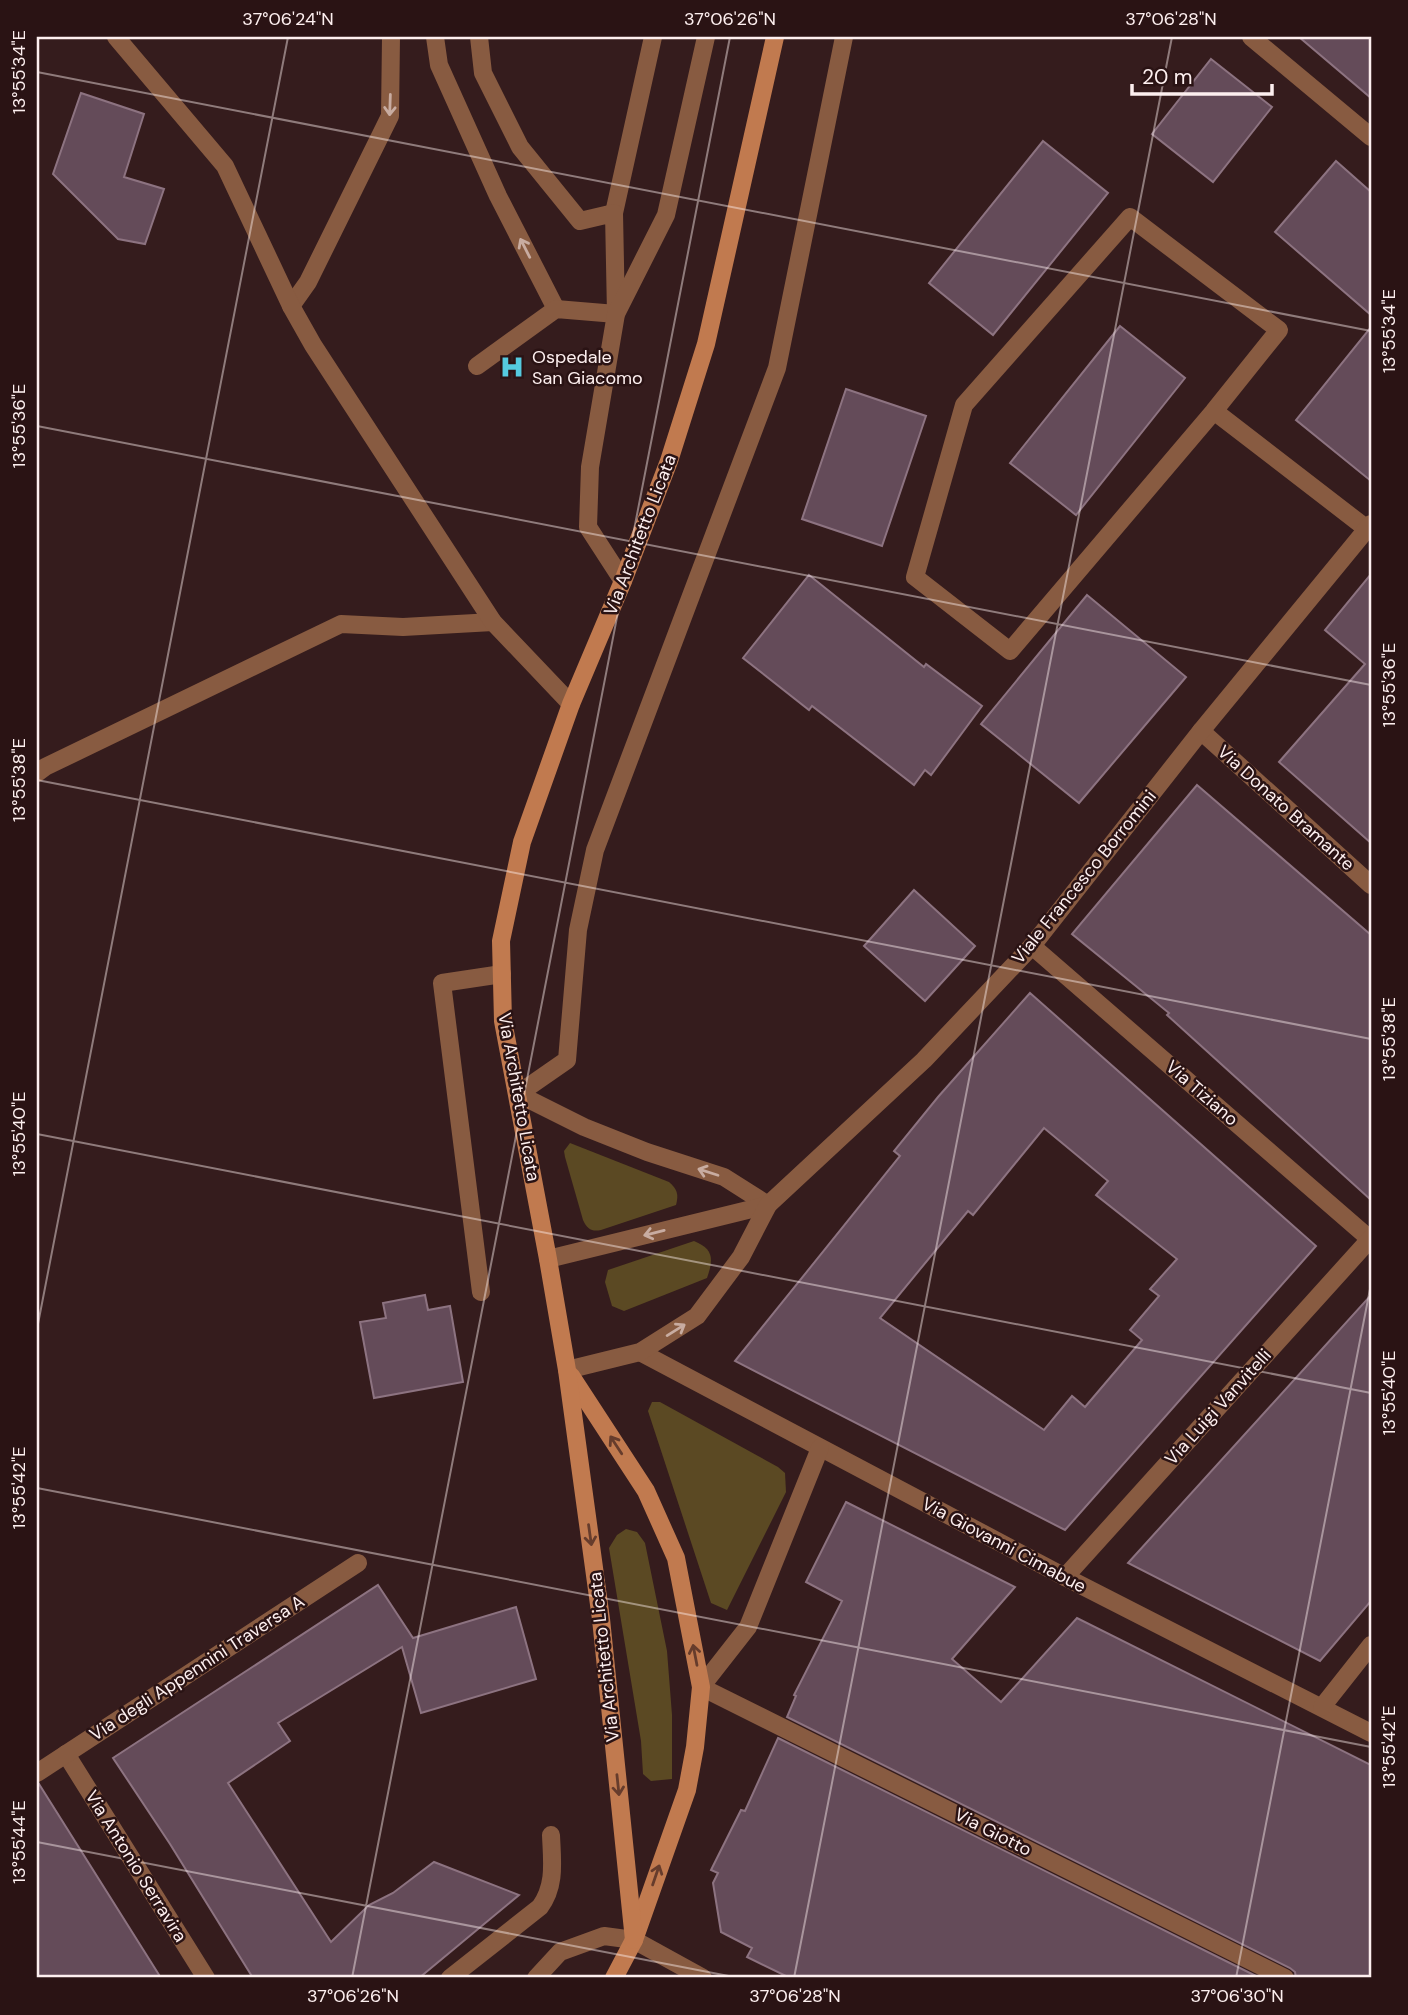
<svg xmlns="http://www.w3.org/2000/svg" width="1408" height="2015" font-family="'DM Sans',sans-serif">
<rect width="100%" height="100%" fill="#351c1d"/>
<g fill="#5b4923">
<path d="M570 1143 669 1182C677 1189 679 1194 676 1205L601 1230C592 1232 587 1229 583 1220L565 1157 564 1151Z"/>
<path d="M694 1241C713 1249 714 1258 707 1278L624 1311 612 1306 605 1282 608 1270Z"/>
<polygon points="652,1402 660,1402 778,1467 785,1473 786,1492 727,1610 711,1603 648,1411"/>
<polygon points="626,1529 637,1532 645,1543 667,1651 672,1715 672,1779 651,1781 643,1774 641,1741 609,1548 617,1535"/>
</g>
<g fill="#644b59" stroke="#8d7381" stroke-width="2" fill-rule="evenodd">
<polygon points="1299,37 1371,37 1371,98"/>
<polygon points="1211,59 1272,107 1213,182 1152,134"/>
<polygon points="81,93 144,114 124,177 164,189 145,244 118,239 53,174"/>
<polygon points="1043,141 1108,193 993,335 929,283"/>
<polygon points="1336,161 1371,192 1371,315 1275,232"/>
<polygon points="1120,326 1185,378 1076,515 1010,463"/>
<polygon points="1371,327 1371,481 1296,420"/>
<polygon points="846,389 926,416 882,546 802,519"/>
<polygon points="1371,574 1371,843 1279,762 1365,664 1325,630"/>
<polygon points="809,575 924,667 926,664 982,706 931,775 925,770 914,785 812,706 809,710 743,658"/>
<polygon points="1087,595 1186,677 1079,803 981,724"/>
<polygon points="1197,785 1371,935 1371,1200 1167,1015 1169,1013 1072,934"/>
<polygon points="914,890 975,946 925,1001 864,946"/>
<path d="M1030 993 1316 1246 1065 1530 735 1361 900 1156 894 1151 938 1097ZM1044 1128 1108 1181 1096 1195 1177 1259 1150 1289 1159 1296 1130 1330 1142 1340 1085 1407 1072 1396 1044 1430 880 1318 968 1211 973 1215Z"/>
<polygon points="425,1295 428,1310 450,1306 463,1382 374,1398 360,1322 386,1318 383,1303"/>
<polygon points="1371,1295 1371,1601 1320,1661 1128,1563"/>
<polygon points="846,1502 1015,1587 952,1659 1001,1702 1077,1618 1371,1765 1371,1978 1296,1978 1295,1972 1290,1968 787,1717 796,1696 794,1695 842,1601 806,1582"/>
<polygon points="378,1585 413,1638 516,1607 536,1679 421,1713 402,1647 278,1723 290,1741 228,1783 331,1942 369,1905 393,1893 434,1862 519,1895 419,1978 253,1978 170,1844 113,1758"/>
<polygon points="778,1738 1260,1978 790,1978 747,1957 752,1948 721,1932 713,1883 718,1873 711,1870 741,1810 745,1811"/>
<polygon points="37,1784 39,1784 161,1978 37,1978"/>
</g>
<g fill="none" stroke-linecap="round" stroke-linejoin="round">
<g stroke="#885b41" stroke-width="18">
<polyline points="435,37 439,65 498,196 556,309"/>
<polyline points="614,213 653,37"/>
<polyline points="291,306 308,282 390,116 391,37"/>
<polyline points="477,366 556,309 616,314 614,213 580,221 520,147 483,73 479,37"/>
<polyline points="623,581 588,527 590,467 616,314 666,215 706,37"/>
<polyline points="37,773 45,767 341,624 403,627 493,622"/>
<polyline points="518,1094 567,1060 578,930 595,850 777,368 844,37"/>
<polyline points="481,1292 442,983 502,974"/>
<path d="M450 1978 540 1907C556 1885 552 1861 551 1835"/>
</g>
<g stroke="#885b41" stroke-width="18">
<polyline points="116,37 225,166 291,306 313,345 493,622 571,704"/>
<polyline points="1251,37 1371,137"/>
<polyline points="1214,411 1010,651 915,577 964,405 1130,217 1279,330 1214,411 1371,532"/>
<polyline points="1201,731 1371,885"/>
<polyline points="1032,946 1371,1240"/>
<polyline points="518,1094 584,1127 647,1152 724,1177 768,1205"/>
<polyline points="548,1259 768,1205"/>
<polyline points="640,1352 1065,1577 1371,1733"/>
<polyline points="567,1370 640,1352 697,1316 741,1257 768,1205 924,1060 1032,946 1201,731 1371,524"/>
<polyline points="820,1448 748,1627 701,1687 1285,1978"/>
<polyline points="1065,1577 1371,1238"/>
<polyline points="1322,1707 1371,1645"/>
<polyline points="66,1754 206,1978"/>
<polyline points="37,1773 358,1563"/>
<polyline points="536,1978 560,1952 604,1936 634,1940 703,1978"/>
</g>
<g stroke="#c17a4f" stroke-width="18">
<polyline points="571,1376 646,1491 676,1558 701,1687 695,1747 687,1790 634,1940 614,1978"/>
<polyline points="634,1940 601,1619 567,1370 548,1259 503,1021 501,941 522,842 571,704 623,581 669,461 706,344 775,37"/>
</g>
</g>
<defs><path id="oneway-shaft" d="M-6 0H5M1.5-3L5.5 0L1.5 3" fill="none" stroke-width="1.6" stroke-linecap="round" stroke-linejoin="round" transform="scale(1.75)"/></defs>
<g stroke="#c8aca1">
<use href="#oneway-shaft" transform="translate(390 105) rotate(92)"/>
<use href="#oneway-shaft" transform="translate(525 248) rotate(-117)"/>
<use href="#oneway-shaft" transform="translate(708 1172) rotate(-162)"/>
<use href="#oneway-shaft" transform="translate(654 1233) rotate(166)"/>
<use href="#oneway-shaft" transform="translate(676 1330) rotate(-32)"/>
</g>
<g stroke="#663c2c">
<use href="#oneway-shaft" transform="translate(616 1445) rotate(-123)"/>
<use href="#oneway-shaft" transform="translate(590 1535) rotate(82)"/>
<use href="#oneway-shaft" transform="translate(695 1655) rotate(-101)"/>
<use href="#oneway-shaft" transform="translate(618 1785) rotate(84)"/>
<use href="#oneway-shaft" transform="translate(656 1875) rotate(-71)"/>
</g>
<path fill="none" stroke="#fdefef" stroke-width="2" stroke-opacity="0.45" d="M37 72 1371 331M37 426 1371 685M37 780 1371 1039M37 1134 1371 1393M37 1329 288 37M37 1488 1371 1747M37 1842 739 1978M352 1978 730 37M794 1978 1172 37M1236 1978 1371 1284"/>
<defs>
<g id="hospital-bare" transform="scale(1.89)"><path d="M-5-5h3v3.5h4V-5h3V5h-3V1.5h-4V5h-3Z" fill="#55cadf" stroke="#2a1314" stroke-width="2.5" paint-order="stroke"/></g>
</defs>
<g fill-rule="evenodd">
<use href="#hospital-bare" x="512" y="367"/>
</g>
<g text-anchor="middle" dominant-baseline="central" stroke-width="5" stroke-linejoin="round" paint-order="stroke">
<g font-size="18" fill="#fdefef" stroke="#2a1314" text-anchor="start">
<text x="532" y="357">Ospedale<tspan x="532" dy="21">San Giacomo</tspan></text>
</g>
<g font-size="18" fill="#fdefef" stroke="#2a1314">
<text transform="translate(640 535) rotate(-69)">Via Architetto Licata</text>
<text transform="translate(1286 808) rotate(42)">Via Donato Bramante</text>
<text transform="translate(1084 877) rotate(-51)">Viale Francesco Borromini</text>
<text transform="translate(1202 1093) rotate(41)">Via Tiziano</text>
<text transform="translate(519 1097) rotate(80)">Via Architetto Licata</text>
<text transform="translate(1218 1407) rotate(-48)">Via Luigi Vanvitelli</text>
<text transform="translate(1004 1545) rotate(28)">Via Giovanni Cimabue</text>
<text transform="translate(604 1657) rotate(-96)">Via Architetto Licata</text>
<text transform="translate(197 1668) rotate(-33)">Via degli Appennini Traversa A</text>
<text transform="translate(993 1832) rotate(27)">Via Giotto</text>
<text transform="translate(136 1866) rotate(58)">Via Antonio Serravira</text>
</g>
</g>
<rect width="1408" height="2015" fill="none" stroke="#2a1314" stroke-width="77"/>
<path d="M1132 84v10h140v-10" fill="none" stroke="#fdefef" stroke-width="3.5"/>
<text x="1142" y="84" font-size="21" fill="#fdefef" stroke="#2a1314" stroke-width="5" paint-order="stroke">20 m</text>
<rect x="38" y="38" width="1332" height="1938" fill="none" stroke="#fdefef" stroke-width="2.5"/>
<g font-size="18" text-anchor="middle" fill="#fdefef">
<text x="288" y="25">37°06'24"N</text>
<text x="730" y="25">37°06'26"N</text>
<text x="1171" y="25">37°06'28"N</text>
<text transform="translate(19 72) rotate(-90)" y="6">13°55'34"E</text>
<text transform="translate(1389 331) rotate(-90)" y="6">13°55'34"E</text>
<text transform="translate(19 426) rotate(-90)" y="6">13°55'36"E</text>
<text transform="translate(1389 685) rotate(-90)" y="6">13°55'36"E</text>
<text transform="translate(19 780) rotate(-90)" y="6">13°55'38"E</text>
<text transform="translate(1389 1039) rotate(-90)" y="6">13°55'38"E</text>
<text transform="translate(19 1134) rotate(-90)" y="6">13°55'40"E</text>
<text transform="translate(1389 1393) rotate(-90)" y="6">13°55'40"E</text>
<text transform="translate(19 1488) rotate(-90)" y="6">13°55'42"E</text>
<text transform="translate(1389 1747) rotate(-90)" y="6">13°55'42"E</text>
<text transform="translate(19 1842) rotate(-90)" y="6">13°55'44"E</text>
<text x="353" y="2002">37°06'26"N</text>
<text x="795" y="2002">37°06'28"N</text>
<text x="1237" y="2002">37°06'30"N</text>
</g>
</svg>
